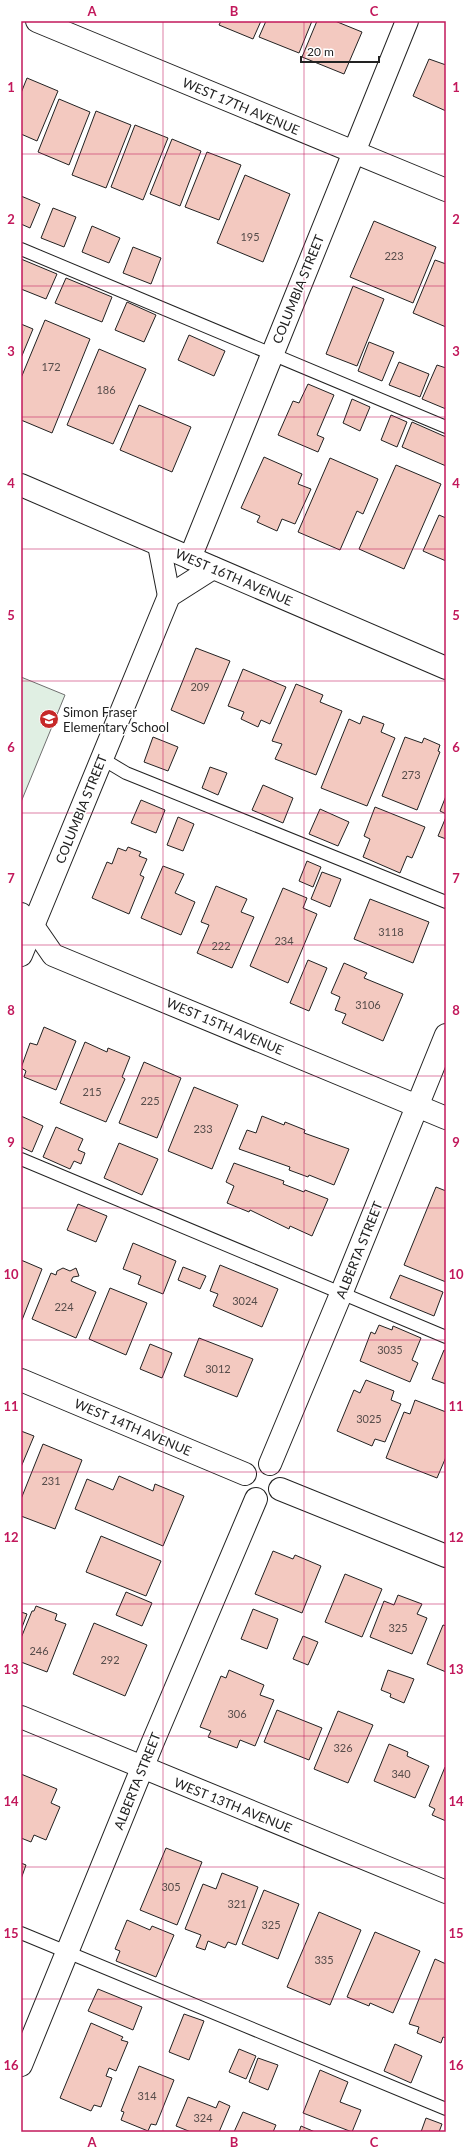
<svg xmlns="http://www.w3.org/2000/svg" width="467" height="2153" font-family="Lato,sans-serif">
<rect width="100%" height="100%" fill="#fff"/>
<polygon fill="#e0efe3" stroke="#6f6f6f" points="21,677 65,695 21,802"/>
<g fill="#f3c9c0" stroke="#222">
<polygon points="221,21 261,21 253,39 219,25"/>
<polygon points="266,21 312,21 299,53 259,37"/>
<polygon points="317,21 335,21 362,32 344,74 302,57"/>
<polygon points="429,59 446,65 446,111 413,96"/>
<polygon points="27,78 58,91 37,141 21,134 21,93"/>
<polygon points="59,99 90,112 69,165 38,152"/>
<polygon points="96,111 131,125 106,188 72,175"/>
<polygon points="135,125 168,138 143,200 111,187"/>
<polygon points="172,139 201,151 180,206 150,194"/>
<polygon points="207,152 241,165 219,220 185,207"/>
<polygon points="245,175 290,194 263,262 217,243"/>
<polygon points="21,196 40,204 30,228 21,224"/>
<polygon points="53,208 76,217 64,247 41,238"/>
<polygon points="374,221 436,247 413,303 350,277"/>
<polygon points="92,226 120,238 109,263 82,252"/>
<polygon points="133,247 161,258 151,284 123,273"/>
<polygon points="21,259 57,274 46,299 21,289"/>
<polygon points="435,260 446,264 446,327 413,313"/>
<polygon points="66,278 112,297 102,322 55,303"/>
<polygon points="353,286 384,299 357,366 326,354"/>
<polygon points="127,302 156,315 144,342 115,330"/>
<polygon points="45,320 90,339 52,433 21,420 21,378"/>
<polygon points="21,324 33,329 21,358"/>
<polygon points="189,335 225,351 214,376 178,360"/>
<polygon points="369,342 394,352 382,381 358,371"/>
<polygon points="99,349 146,369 113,444 67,425"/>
<polygon points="399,362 429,374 420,397 389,385"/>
<polygon points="437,365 446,368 446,409 422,399"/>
<polygon points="308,384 334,395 317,435 324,438 318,452 278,435 293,401 299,403"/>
<polygon points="352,399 370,407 360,431 343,423"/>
<polygon points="139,405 191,427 172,472 120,450"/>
<polygon points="391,415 407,422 397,447 381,440"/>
<polygon points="412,422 446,437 446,466 402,447"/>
<polygon points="264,457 302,474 298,484 311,489 295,524 282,519 277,531 257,522 260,516 241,508"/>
<polygon points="330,458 378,479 363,514 357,511 340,550 298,532"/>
<polygon points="396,465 441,484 404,569 359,549"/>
<polygon points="439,515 446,518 446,561 423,551"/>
<polygon points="196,648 230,661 204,724 171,710"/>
<polygon points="243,669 286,687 270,724 261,720 258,727 241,719 244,712 228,706"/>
<polygon points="296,684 323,695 320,702 342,711 316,775 275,759 282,744 272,741"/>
<polygon points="363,716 384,724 381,732 395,738 367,806 321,788 349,719 360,724"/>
<polygon points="153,737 178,747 168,771 144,762"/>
<polygon points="405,737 422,743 424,738 440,745 438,751 440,752 417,810 382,796"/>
<polygon points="210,767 227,773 218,795 202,788"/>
<polygon points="263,785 293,798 283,823 252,810"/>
<polygon points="446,796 446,814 440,811"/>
<polygon points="141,800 165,810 156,833 131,823"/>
<polygon points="375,807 425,827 412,858 407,856 400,873 363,857 370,839 364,836"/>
<polygon points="320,809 349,822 338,846 309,834"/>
<polygon points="178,817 194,824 183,851 167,845"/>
<polygon points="446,817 446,839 438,836"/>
<polygon points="128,847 141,852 139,856 147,859 140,875 144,877 129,914 92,898 107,862 112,864 118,848 126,851"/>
<polygon points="307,861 321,867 313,887 299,881"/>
<polygon points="163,866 184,874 175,893 195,902 181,935 141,918"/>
<polygon points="322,872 341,879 330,907 311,899"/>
<polygon points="216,886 247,899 241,912 254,917 232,968 197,953 209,925 201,922"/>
<polygon points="283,888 307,898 303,908 317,914 288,983 250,966"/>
<polygon points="370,899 429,922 413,963 354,939"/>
<polygon points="308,960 327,968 309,1011 290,1003"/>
<polygon points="344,963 367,973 364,978 403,994 383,1041 342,1023 346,1014 335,1010 340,997 331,993"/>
<polygon points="44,1027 76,1041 56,1090 24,1077 26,1071 21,1068 30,1043 37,1045"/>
<polygon points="85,1042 107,1052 108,1048 130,1057 122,1077 125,1079 106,1122 60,1103"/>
<polygon points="144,1062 181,1078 157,1138 119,1123"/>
<polygon points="194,1087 238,1105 212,1169 168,1151"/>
<polygon points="21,1116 43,1126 32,1152 21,1147"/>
<polygon points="262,1116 284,1125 285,1122 305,1130 304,1133 349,1149 334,1185 309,1175 308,1177 289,1170 290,1167 239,1149 247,1130 256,1133"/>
<polygon points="56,1127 83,1139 78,1150 85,1153 81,1164 74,1161 70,1169 43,1157"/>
<polygon points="119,1143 158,1159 142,1195 104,1178"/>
<polygon points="234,1163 284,1181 283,1184 304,1192 305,1190 328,1199 312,1236 290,1226 289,1229 250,1210 249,1212 227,1203 234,1186 226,1182"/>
<polygon points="436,1187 446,1191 446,1282 404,1265"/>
<polygon points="78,1204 107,1216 96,1242 67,1230"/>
<polygon points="133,1243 176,1261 163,1294 138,1284 141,1276 123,1269"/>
<polygon points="21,1260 42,1269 22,1320 21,1319"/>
<polygon points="220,1265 278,1289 262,1327 213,1306 218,1294 210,1291"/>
<polygon points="183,1267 206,1276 200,1289 178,1280"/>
<polygon points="63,1268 70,1271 76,1268 79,1276 73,1277 71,1281 96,1292 76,1338 32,1319 51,1273 56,1275 57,1271"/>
<polygon points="400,1275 443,1292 434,1316 390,1298"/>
<polygon points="110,1288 147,1303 126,1355 89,1339"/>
<polygon points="379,1325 392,1330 393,1326 421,1338 412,1360 418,1363 410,1382 360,1361 371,1332 375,1334"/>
<polygon points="199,1338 253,1359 237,1397 184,1376"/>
<polygon points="150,1344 172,1353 162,1378 140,1369"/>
<polygon points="444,1350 446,1351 446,1384 432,1379"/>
<polygon points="366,1380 394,1391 391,1400 401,1404 385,1442 375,1439 372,1446 337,1431 354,1390 360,1393"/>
<polygon points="415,1400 446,1412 446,1457 437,1478 386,1458 404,1412 410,1414"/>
<polygon points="21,1431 34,1436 21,1467"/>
<polygon points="43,1444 82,1460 55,1529 21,1516 21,1499"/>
<polygon points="119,1476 153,1491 155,1484 184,1496 163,1546 75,1509 87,1479 113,1490"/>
<polygon points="101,1536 161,1561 146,1596 86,1572"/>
<polygon points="273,1551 293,1559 295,1555 321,1566 302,1613 255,1594"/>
<polygon points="345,1574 382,1589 362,1637 325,1622"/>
<polygon points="126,1592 152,1603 142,1626 116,1615"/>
<polygon points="398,1595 422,1604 417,1614 427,1618 412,1654 370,1637 384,1601 394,1605"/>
<polygon points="36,1606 57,1614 55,1620 66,1624 47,1672 21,1662 21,1638 32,1611 34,1611"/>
<polygon points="253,1609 278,1619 267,1649 241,1639"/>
<polygon points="21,1612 27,1614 21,1630"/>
<polygon points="94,1623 147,1645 125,1696 73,1674"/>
<polygon points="443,1625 446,1626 446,1672 427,1664"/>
<polygon points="303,1636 318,1642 308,1665 293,1659"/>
<polygon points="229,1670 264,1685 260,1695 274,1700 255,1746 240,1740 237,1748 208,1737 211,1731 200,1727 221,1676 226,1678"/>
<polygon points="388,1670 414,1679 404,1703 390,1697 391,1694 381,1690"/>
<polygon points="277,1710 322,1728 309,1760 264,1742"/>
<polygon points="338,1711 373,1725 348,1783 314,1769"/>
<polygon points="389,1744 408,1752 407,1756 429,1766 415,1798 374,1781"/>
<polygon points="445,1767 446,1768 446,1821 432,1815 435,1809 429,1806"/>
<polygon points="21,1774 57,1789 51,1803 60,1807 46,1840 34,1835 31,1842 21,1838"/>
<polygon points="166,1848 202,1862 177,1925 140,1910"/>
<polygon points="21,1863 26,1865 21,1879"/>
<polygon points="222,1873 258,1887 236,1945 228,1942 225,1948 208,1941 205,1950 196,1947 201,1935 185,1929 203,1884 216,1889"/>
<polygon points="264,1890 299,1904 278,1959 242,1944"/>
<polygon points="319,1912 361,1930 330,2005 287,1987"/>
<polygon points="127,1920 150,1930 152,1926 174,1935 156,1977 116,1961 120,1951 115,1949"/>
<polygon points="375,1932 420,1951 393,2013 370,2003 369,2006 347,1997"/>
<polygon points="435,1959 446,1964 446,2038 443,2037 441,2043 417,2033 419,2027 409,2024"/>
<polygon points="98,1989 142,2007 133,2030 88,2011"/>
<polygon points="184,2014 204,2021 189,2060 169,2052"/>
<polygon points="91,2023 123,2037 121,2040 128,2042 116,2071 109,2068 106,2076 112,2078 101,2107 94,2105 91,2111 60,2098"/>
<polygon points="395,2044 422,2056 411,2083 384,2071"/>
<polygon points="239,2049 256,2056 246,2079 229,2072"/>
<polygon points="258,2058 278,2065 268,2090 249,2082"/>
<polygon points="139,2066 174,2080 156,2125 151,2124 148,2131 121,2120 124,2112 121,2111"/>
<polygon points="320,2070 348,2082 340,2102 361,2110 352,2132 303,2113"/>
<polygon points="188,2097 216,2108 219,2101 230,2106 219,2132 191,2132 176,2126"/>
<polygon points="243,2112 276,2125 273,2132 234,2132"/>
<polygon points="426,2118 442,2124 439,2132 421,2132"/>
<polygon points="301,2126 315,2132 299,2132"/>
</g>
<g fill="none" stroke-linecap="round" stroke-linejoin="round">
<g stroke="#222" stroke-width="14">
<g id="service">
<polyline points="21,249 446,427"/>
<polyline points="101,758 126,773 446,902"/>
<polyline points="21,1159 446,1337"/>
<polyline points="21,1933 446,2109"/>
</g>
</g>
<g stroke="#222" stroke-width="24">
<g id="minor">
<polyline points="37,21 446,190"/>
<polyline points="159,545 169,596"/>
<polyline points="190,558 407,21"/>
<polyline points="21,914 33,926 53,955 446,1118"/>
<polyline points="21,955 169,596 213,568"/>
<polyline points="21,1380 245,1474"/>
<polyline points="270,1464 341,1294 446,1035"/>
<polyline points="280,1489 446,1556"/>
<polyline points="21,1717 446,1892"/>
<polyline points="21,2065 152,1744 256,1499"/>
</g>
</g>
<g stroke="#222" stroke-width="24">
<polyline id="tertiary" points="21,485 446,668"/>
</g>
<use href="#service" stroke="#fff" stroke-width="12"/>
<use href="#minor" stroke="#fff" stroke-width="22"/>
<use href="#tertiary" stroke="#fff" stroke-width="22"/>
</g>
<path fill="none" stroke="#c2185b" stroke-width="1" stroke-opacity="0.55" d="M163 21V2132M304 21V2132M21 154H446M21 286H446M21 417H446M21 549H446M21 681H446M21 813H446M21 945H446M21 1076H446M21 1208H446M21 1340H446M21 1472H446M21 1604H446M21 1736H446M21 1867H446M21 1999H446"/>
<defs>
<g id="school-disc" transform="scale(1)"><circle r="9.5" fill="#c62828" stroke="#fff"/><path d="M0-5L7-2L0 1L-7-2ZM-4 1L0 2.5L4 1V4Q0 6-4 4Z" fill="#fff"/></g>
</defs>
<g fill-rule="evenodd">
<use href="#school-disc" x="49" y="719"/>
</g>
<g text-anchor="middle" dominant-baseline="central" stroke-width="3" stroke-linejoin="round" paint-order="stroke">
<g font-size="11" fill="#564c4a">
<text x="250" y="236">195</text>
<text x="394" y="255">223</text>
<text x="51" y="366">172</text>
<text x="106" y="389">186</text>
<text x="200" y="686">209</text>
<text x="411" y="774">273</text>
<text x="391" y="931">3118</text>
<text x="284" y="940">234</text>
<text x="221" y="945">222</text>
<text x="368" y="1004">3106</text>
<text x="92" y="1091">215</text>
<text x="150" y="1100">225</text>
<text x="203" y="1128">233</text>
<text x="245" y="1300">3024</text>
<text x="64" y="1306">224</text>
<text x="390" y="1349">3035</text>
<text x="218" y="1368">3012</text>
<text x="369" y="1418">3025</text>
<text x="51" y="1480">231</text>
<text x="398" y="1627">325</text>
<text x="39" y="1650">246</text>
<text x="110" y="1659">292</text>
<text x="237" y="1713">306</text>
<text x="343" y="1747">326</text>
<text x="401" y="1773">340</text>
<text x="171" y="1886">305</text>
<text x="237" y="1903">321</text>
<text x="271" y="1924">325</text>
<text x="324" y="1959">335</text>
<text x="147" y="2095">314</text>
<text x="203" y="2117">324</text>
</g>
<g font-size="13" fill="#222" stroke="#fff">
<text transform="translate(241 106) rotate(23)">WEST 17TH AVENUE</text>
<text transform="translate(298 289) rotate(-68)">COLUMBIA STREET</text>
<text transform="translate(234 577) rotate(23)">WEST 16TH AVENUE</text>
<text transform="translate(81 809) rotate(-68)">COLUMBIA STREET</text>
<text transform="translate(225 1026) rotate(23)">WEST 15TH AVENUE</text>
<text transform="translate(359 1250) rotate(-68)">ALBERTA STREET</text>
<text transform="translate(133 1427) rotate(23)">WEST 14TH AVENUE</text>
<text transform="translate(137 1781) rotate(-68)">ALBERTA STREET</text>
<text transform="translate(233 1805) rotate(22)">WEST 13TH AVENUE</text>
</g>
<g font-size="13" fill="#222" stroke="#fff" text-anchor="start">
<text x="63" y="712">Simon Fraser<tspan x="63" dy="15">Elementary School</tspan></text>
</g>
</g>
<rect width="467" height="2153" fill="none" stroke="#ffffff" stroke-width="44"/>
<path d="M301 56v6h78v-6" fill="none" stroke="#222222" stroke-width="2"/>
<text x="307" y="56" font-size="12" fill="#222222" stroke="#ffffff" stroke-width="3" paint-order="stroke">20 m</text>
<rect x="22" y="22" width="423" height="2109" fill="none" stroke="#c2185b" stroke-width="1.5"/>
<g font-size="13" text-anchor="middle" font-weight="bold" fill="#c2185b">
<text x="92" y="16">A</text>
<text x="234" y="16">B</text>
<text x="374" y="16">C</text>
<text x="11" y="92">1</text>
<text x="456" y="92">1</text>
<text x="11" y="224">2</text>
<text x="456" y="224">2</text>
<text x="11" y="356">3</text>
<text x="456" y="356">3</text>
<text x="11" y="488">4</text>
<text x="456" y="488">4</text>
<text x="11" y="620">5</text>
<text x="456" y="620">5</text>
<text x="11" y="752">6</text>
<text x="456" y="752">6</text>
<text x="11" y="883">7</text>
<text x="456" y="883">7</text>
<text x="11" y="1015">8</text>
<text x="456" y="1015">8</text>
<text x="11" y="1147">9</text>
<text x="456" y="1147">9</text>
<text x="11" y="1279">10</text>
<text x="456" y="1279">10</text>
<text x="11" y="1411">11</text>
<text x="456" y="1411">11</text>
<text x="11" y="1542">12</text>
<text x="456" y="1542">12</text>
<text x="11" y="1674">13</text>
<text x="456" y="1674">13</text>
<text x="11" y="1806">14</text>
<text x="456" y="1806">14</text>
<text x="11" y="1938">15</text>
<text x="456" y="1938">15</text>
<text x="11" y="2070">16</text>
<text x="456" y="2070">16</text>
<text x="92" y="2147">A</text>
<text x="234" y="2147">B</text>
<text x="374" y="2147">C</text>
</g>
</svg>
